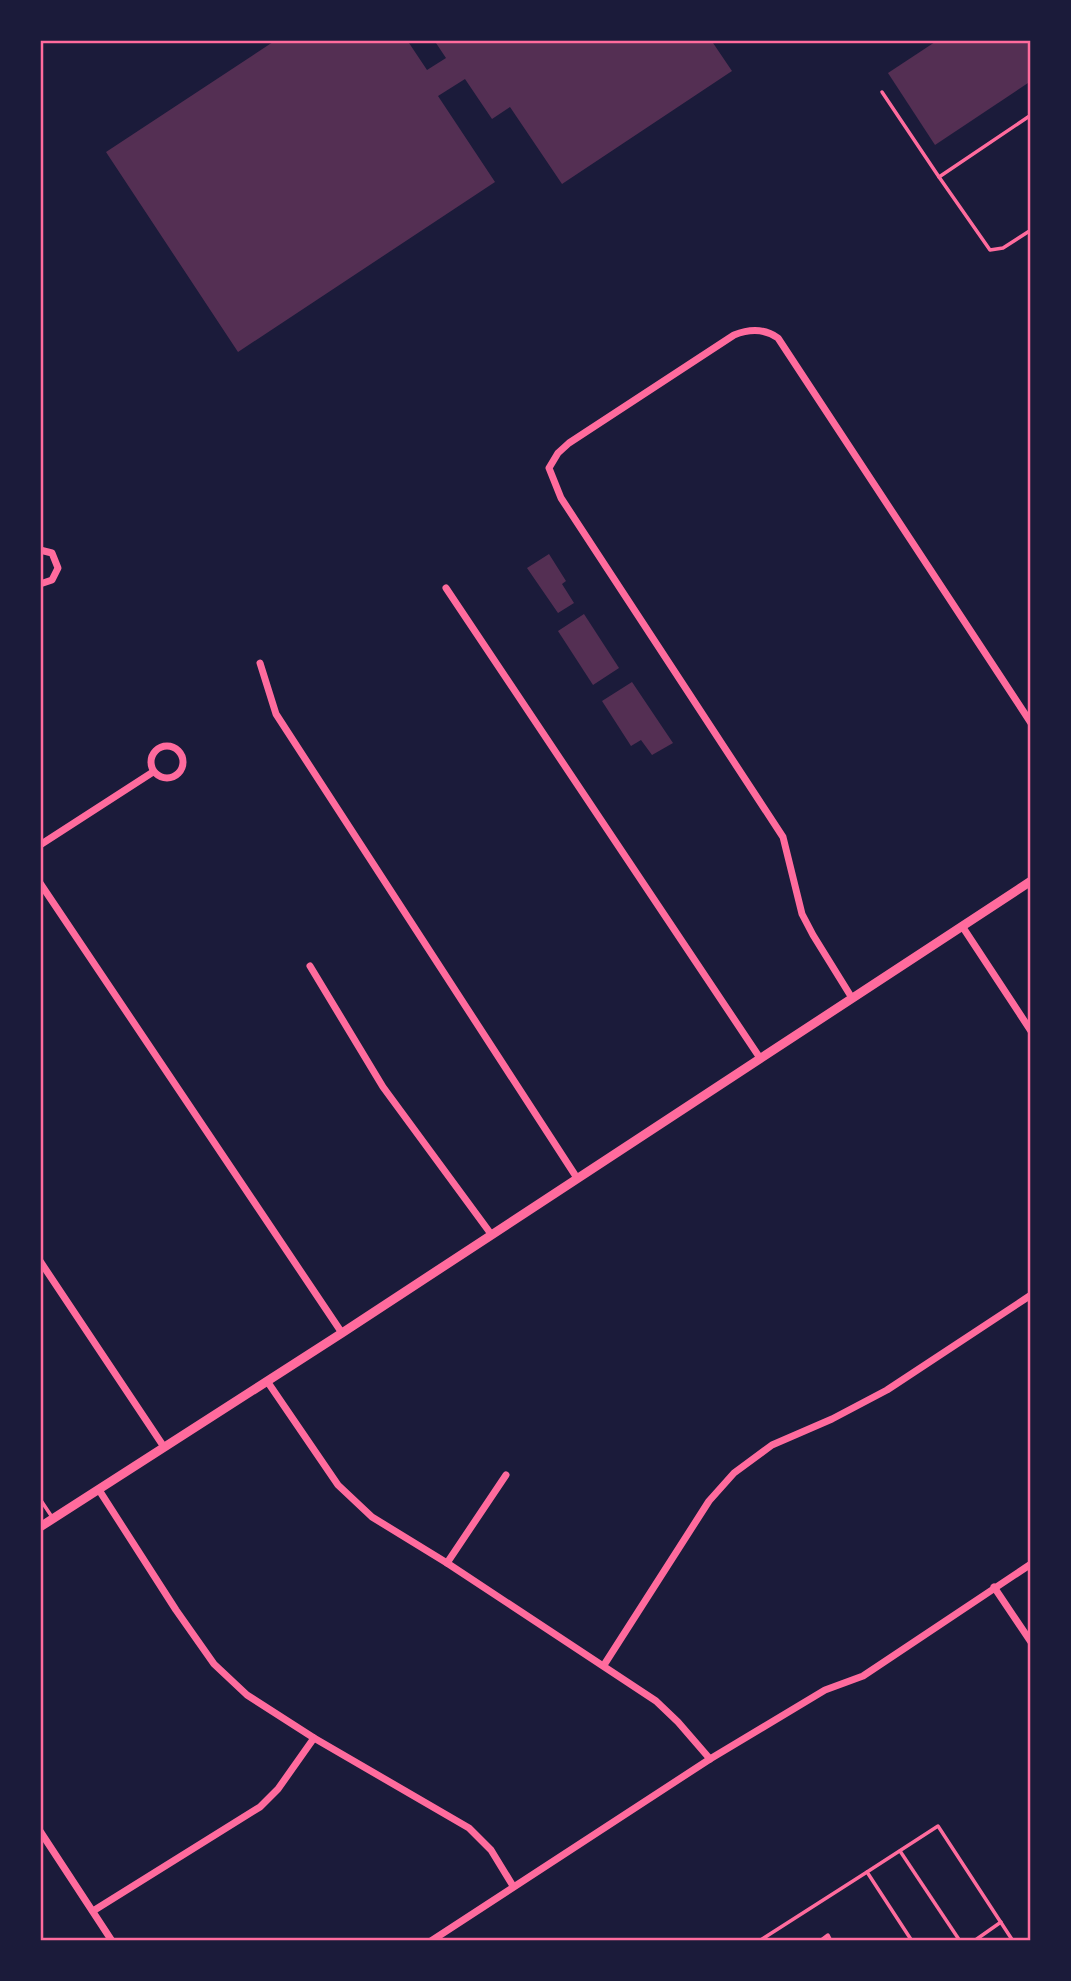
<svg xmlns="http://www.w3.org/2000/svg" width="1071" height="1981" font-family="'Crimson Pro',serif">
<rect width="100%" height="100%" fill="#1b1b3a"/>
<g fill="#542f53">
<polygon points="276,40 407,40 427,70 446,58 434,40 711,40 732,71 562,184 510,107 492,119 465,79 438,96 495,182 238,352 106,152"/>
<polygon points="938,40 1031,40 1031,81 935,145 888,73"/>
<polygon points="549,554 566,581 562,584 574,603 558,613 527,568"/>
<polygon points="584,614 619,668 593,685 558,631"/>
<polygon points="632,682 673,743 652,755 641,740 631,746 602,701"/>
</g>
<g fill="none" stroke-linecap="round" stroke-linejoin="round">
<g stroke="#ff6b9d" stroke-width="3.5">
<polyline points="882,92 939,177"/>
<polyline points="1031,115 939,177 990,250 1003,248 1031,230"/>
<polyline points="40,1499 52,1517"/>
<polyline points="900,1851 960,1941"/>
<polyline points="759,1941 867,1872"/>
<polyline points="820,1941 828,1935 831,1941"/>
<polyline points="912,1941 867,1872 938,1826 1013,1941"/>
<polyline points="974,1941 1001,1922"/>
</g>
<g stroke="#ff6b9d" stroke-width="7">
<polyline points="40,550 52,553 58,568 52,580 40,584"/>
<polyline points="446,588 760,1058"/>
<polyline points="260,663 276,714 577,1178"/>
<circle cx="167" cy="762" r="16"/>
<polyline points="40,845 153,772"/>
<polyline points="40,883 342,1333"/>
<polyline points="962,926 1031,1031"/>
<polyline points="310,966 383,1087 491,1234"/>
<path d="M852 998 813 935 802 914 783 837 561 498 549 468 558 453 569 443 734 335C749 329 764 328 778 338L1031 723"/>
<polyline points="40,1261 164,1447"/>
<polyline points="267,1381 338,1485 372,1517 447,1563 656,1701 678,1722 710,1759"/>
<polyline points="99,1490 176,1610 214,1664 247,1695 314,1738 469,1828 491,1850 513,1886"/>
<polyline points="447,1563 506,1475"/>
<polyline points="994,1587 1031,1642"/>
<polyline points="604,1665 709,1501 734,1473 772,1445 832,1419 887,1390 1031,1295"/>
<polyline points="40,1831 112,1941"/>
<polyline points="93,1911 260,1807 278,1789 314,1738"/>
<polyline points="431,1941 710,1759 825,1690 863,1676 1031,1564"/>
</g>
<polyline stroke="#ff6b9d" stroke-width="9" points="40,1527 342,1333 1031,881"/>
</g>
<rect width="1071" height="1981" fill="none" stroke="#1b1b3a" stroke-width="84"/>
<rect x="42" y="42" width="987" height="1897" fill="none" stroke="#ff6b9d" stroke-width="2.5"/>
</svg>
